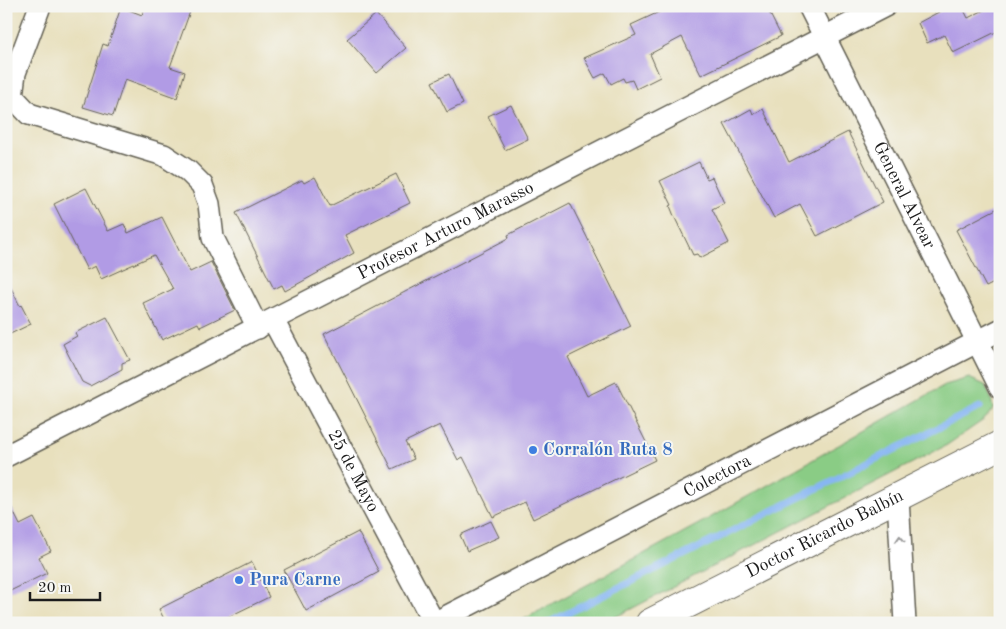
<svg xmlns="http://www.w3.org/2000/svg" width="1006" height="629" font-family="'Old Standard TT',serif">
<rect width="100%" height="100%" fill="#f6f6f2"/>
<filter id="ink" filterUnits="userSpaceOnUse"><feTurbulence type="fractalNoise" baseFrequency=".02" numOctaves="2"/><feDisplacementMap in="SourceGraphic" scale="10" xChannelSelector="R" yChannelSelector="G"/><feConvolveMatrix kernelMatrix="1 2 1 2 8 2 1 2 1" color-interpolation-filters="sRGB"/></filter>
<filter id="wash" filterUnits="userSpaceOnUse"><feTurbulence type="fractalNoise" baseFrequency=".0096" numOctaves="4" result="noise"/><feDisplacementMap in="SourceGraphic" scale="20" xChannelSelector="R" yChannelSelector="G"/><feGaussianBlur stdDeviation="1.12" result="paint"/><feColorMatrix in="noise" values="0 0 0 0 0 0 0 0 0 0 0 0 0 0 0 0 0 1.4 0 .05"/><feComposite in="paint" operator="in"/></filter>
<g filter="url(#wash)">
<rect width="100%" height="100%" fill="#e8e0bd"/>
<polygon fill="#8acc85" stroke="#537450" points="969,378 985,385 991,398 993,409 985,419 947,445 604,623 517,623 706,520 945,385"/>
<g fill="none" stroke-linecap="round" stroke-linejoin="round">
<polyline stroke="#87b6f2" stroke-width="7" points="548,623 980,407"/>
</g>
<g id="blocks">
<g fill="#b19be5">
<polygon points="145,6 192,6 170,67 185,72 177,98 125,79 113,116 83,107 103,44 108,46 121,7 142,15"/>
<polygon points="672,6 766,6 781,36 701,75 682,37 650,54 660,77 636,89 632,80 625,82 623,78 611,84 605,73 595,78 584,58 636,35 631,25"/>
<polygon points="950,6 962,6 968,18 992,6 1000,6 1000,30 953,53 944,35 927,43 918,23"/>
<polygon points="376,14 406,48 377,73 347,39"/>
<polygon points="449,74 463,104 447,112 432,82"/>
<polygon points="511,105 528,139 505,150 488,116"/>
<polygon points="751,109 753,114 763,109 789,162 848,132 883,202 817,236 800,204 774,218 724,124"/>
<polygon points="699,162 707,179 712,177 724,203 712,209 729,243 700,258 697,254 693,255 674,216 670,206 672,205 660,181"/>
<polygon points="396,174 410,203 345,235 354,253 285,291 282,285 274,289 236,213 302,180 304,183 315,177 330,206"/>
<polygon points="86,188 108,231 124,224 128,233 162,217 190,272 211,262 235,310 200,327 198,323 162,340 143,303 173,289 154,255 101,279 95,266 87,270 54,204"/>
<polygon points="570,203 631,326 568,357 587,396 616,382 655,460 533,519 525,502 493,517 463,457 458,460 440,425 405,442 414,459 392,469 324,334 509,238 508,235"/>
<polygon points="1000,207 1000,280 986,287 956,230"/>
<polygon points="6,278 20,306 21,305 31,324 6,336"/>
<polygon points="107,317 130,360 122,363 122,369 90,386 82,382 63,344 77,336 75,333"/>
<polygon points="6,497 20,525 34,518 51,551 39,557 47,573 6,593"/>
<polygon points="491,521 499,537 467,551 460,535"/>
<polygon points="358,532 379,572 306,611 284,570"/>
<polygon points="252,562 269,597 228,617 231,623 166,623 159,609"/>
</g>
</g>
</g>
<g filter="url(#ink)">
<use href="#blocks" fill-opacity="0" stroke="#636154" stroke-width="1"/>
<g fill="none" stroke-linecap="round" stroke-linejoin="round">
<g stroke="#636154" stroke-width="24">
<g id="street">
<polyline points="40,6 15,73 12,96 29,114 164,155 188,171 202,185 209,204 213,238 258,328"/>
<path id="s1" d="M809 6 1000 387"/>
<path id="s2" d="M273 320 434 623"/>
<path id="s3" d="M6 456 885 6"/>
<polyline points="898,498 905,623"/>
<path id="s4" d="M434 623 1000 330"/>
</g>
</g>
<g stroke="#636154" stroke-width="30">
<g id="primary">
<path id="s5" d="M650 623 1000 445"/>
</g>
</g>
<use href="#street" stroke="#fff" stroke-width="21"/>
<use href="#primary" stroke="#fff" stroke-width="28"/>
</g>
<defs><path id="oneway-chevron" d="M-2-3.5L2.5 0L-2 3.5" fill="none" stroke-width="1.6" stroke-linecap="round" stroke-linejoin="round" transform="scale(1.25)"/></defs>
<use stroke="#999" href="#oneway-chevron" transform="translate(900 539) rotate(-93)"/>
</g>
<g fill="#3f7fe0" stroke="#f6f6f2" stroke-width="2">
<circle cx="533" cy="450" r="5"/>
<circle cx="239" cy="580" r="5"/>
</g>
<g text-anchor="middle" dominant-baseline="central" stroke-width="4" stroke-linejoin="round" paint-order="stroke">
<g font-size="18" fill="#1c1c1c" stroke="#f6f6f2">
<text stroke="none"><textPath href="#s1" startOffset="212">General Alvear</textPath></text>
<text stroke="none"><textPath href="#s3" startOffset="494">Profesor Arturo Marasso</textPath></text>
<text stroke="none"><textPath href="#s2" startOffset="171">25 de Mayo</textPath></text>
<text stroke="none"><textPath href="#s4" startOffset="319">Colectora</textPath></text>
<text stroke="none"><textPath href="#s5" startOffset="196">Doctor Ricardo Balbín</textPath></text>
</g>
<g font-size="18" font-weight="bold" fill="#366cbe" stroke="#f6f6f2" text-anchor="start">
<text x="543" y="450">Corralón Ruta 8</text>
<text x="249" y="580">Pura Carne</text>
</g>
</g>
<rect width="1006" height="629" fill="none" stroke="#f6f6f2" stroke-width="25"/>
<path d="M30 592v8h70v-8" fill="none" stroke="#1c1c1c" stroke-width="2.5"/>
<text x="38" y="592" font-size="15" fill="#1c1c1c" stroke="#f6f6f2" stroke-width="4" paint-order="stroke">20 m</text>
</svg>
